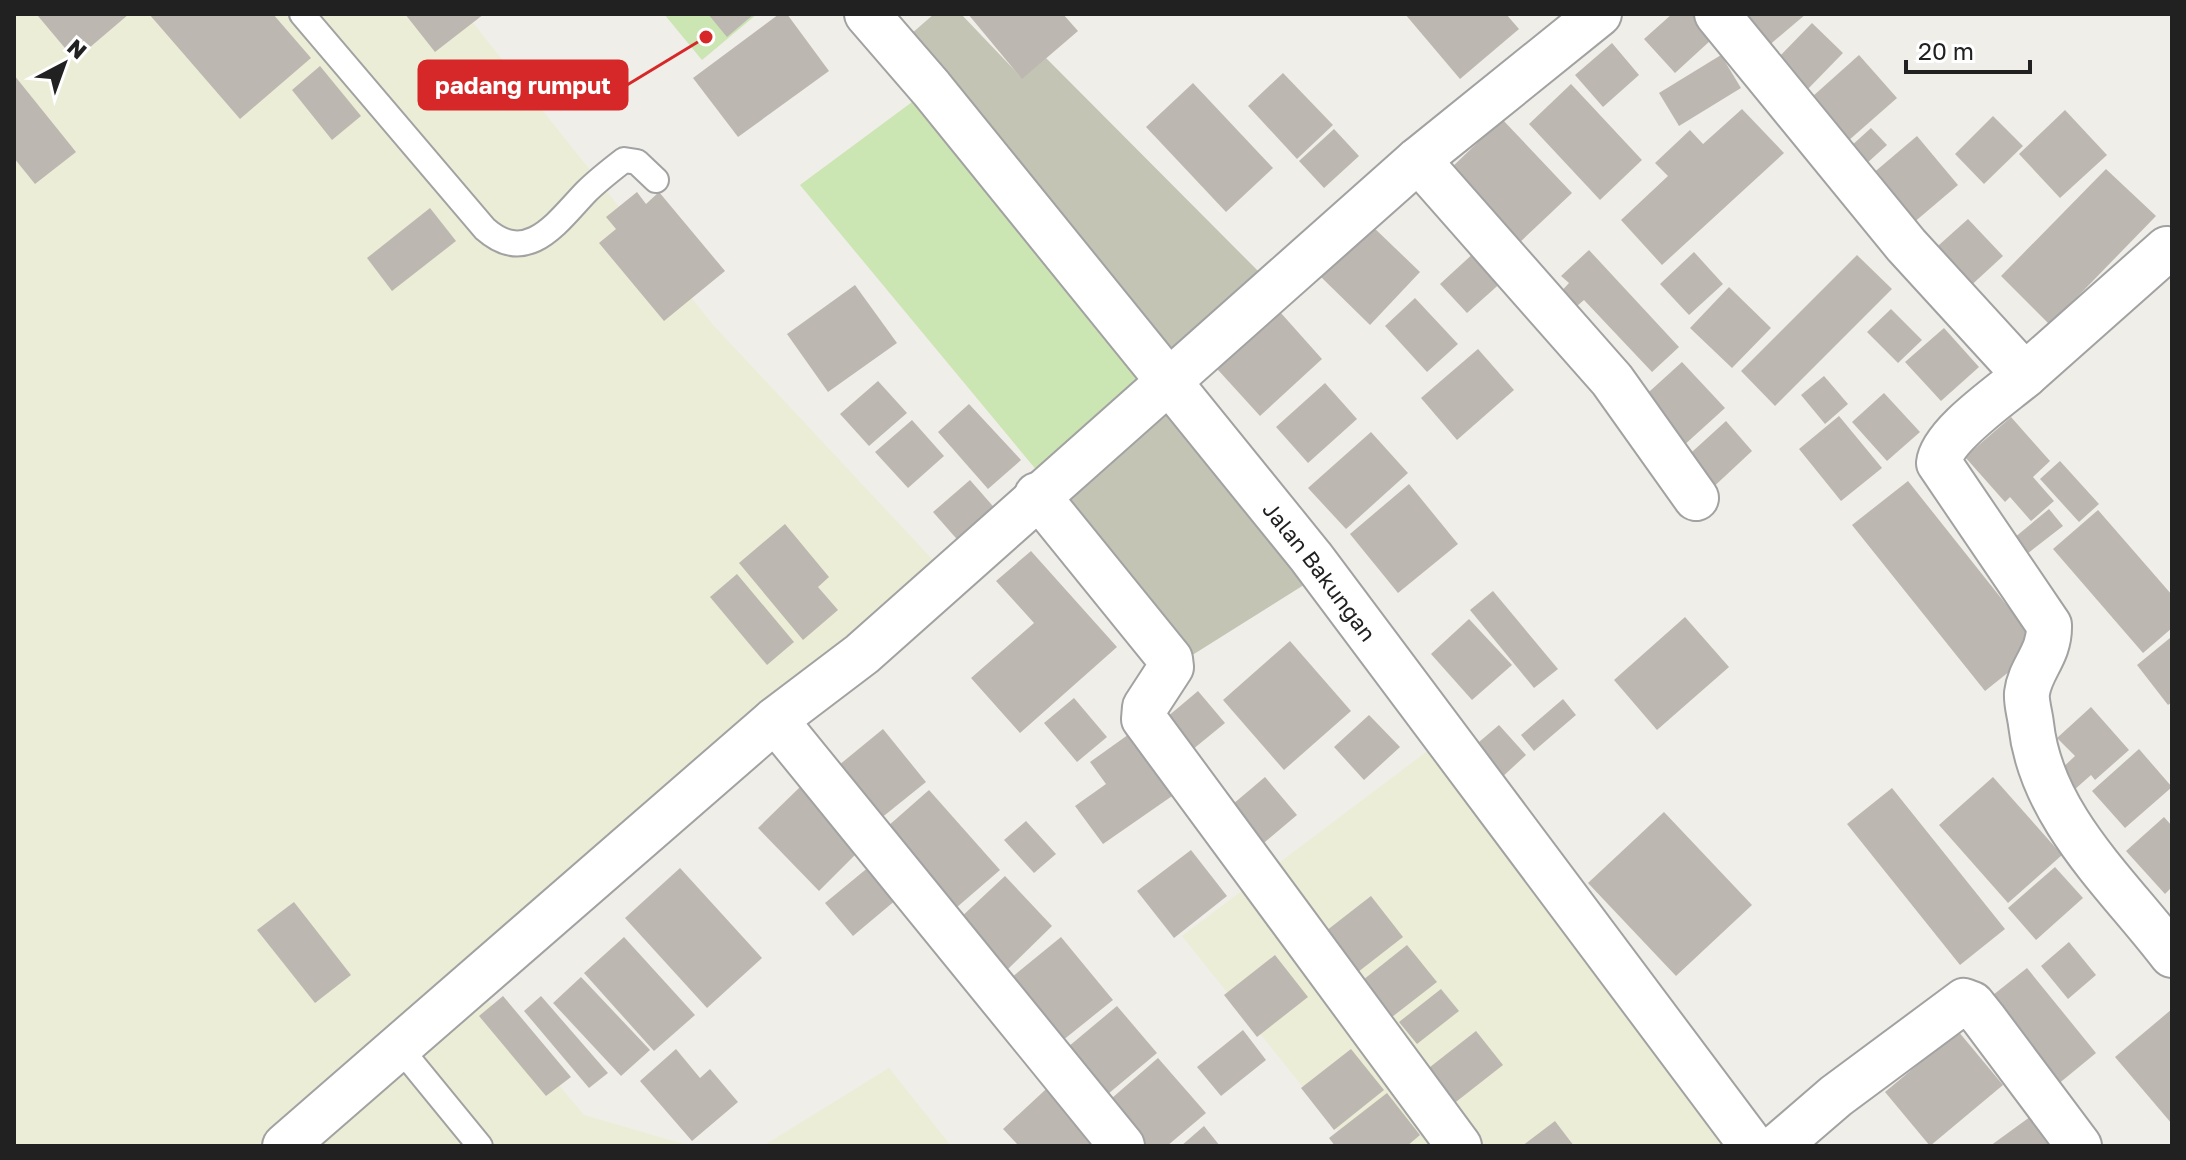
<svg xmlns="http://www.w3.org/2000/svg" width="2186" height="1160" font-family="'Golos Text',sans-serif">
<rect width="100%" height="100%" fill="#f0eee8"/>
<polygon fill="#c4c4b4" points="934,14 961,14 1022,78 1046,58 1271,284 1186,368 1334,566 1186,659 1048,484 896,47"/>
<g fill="#ebedd6">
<polygon points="14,14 466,14 713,325 947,575 281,1146 14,1146"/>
<polygon points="1450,734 1760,1146 1350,1146 1182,936"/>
<polygon points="484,996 584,1115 690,1146 311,1146"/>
<polygon points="889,1068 951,1146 763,1146"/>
</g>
<g fill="#cbe5b3">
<polygon points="664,14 757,14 702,60"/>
<polygon points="931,88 1186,368 1048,484 800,185"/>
</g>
<g fill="#bdb7b1">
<polygon points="40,14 129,14 75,60 38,16"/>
<polygon points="149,14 273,14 311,58 240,119"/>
<polygon points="405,14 484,14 435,52"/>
<polygon points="708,14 754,14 727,37"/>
<polygon points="779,14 787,14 829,71 738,137 693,78"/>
<polygon points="968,14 1063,14 1078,31 1022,79"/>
<polygon points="1405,14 1506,14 1519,29 1460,79"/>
<polygon points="1672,14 1710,14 1723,29 1675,73 1644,39"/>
<polygon points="1738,14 1806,14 1767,47"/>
<polygon points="1812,23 1843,53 1806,91 1775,61"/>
<polygon points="1612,43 1639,75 1603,107 1575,75"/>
<polygon points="1721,55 1741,88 1679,126 1659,93"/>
<polygon points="1859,55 1897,98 1840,148 1803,105"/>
<polygon points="320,66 361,116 332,140 292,90"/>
<polygon points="1283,73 1333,125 1297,159 1248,106"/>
<polygon points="14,75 76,152 35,184 14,158"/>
<polygon points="1193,83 1273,168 1226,212 1146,127"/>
<polygon points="1571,84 1642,160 1600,200 1529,124"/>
<polygon points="1742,109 1784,153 1662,265 1621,220 1668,176 1655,163 1690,130 1703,144"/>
<polygon points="2065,110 2107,155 2060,198 2019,154"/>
<polygon points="1993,116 2023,146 1984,184 1955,154"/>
<polygon points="1502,119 1572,193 1519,243 1449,170"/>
<polygon points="1871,128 1887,145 1855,174 1839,157"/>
<polygon points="1334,129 1359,156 1324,188 1299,161"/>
<polygon points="1917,136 1958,185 1912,224 1871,175"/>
<polygon points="2106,169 2156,216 2050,325 2001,276"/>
<polygon points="637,192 646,204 659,192 725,271 664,321 599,243 616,229 606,217"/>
<polygon points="430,208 456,241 392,291 367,258"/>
<polygon points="1968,219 2003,256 1965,291 1929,254"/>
<polygon points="1370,224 1420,272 1370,325 1320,276"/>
<polygon points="1589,250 1679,347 1652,372 1584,300 1570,312 1556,297 1569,283 1561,276"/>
<polygon points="1476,251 1504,280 1467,313 1440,284"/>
<polygon points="1694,252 1723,284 1689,315 1660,284"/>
<polygon points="1857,255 1892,289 1775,406 1741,371"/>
<polygon points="855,285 897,343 828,392 787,334"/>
<polygon points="1729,287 1771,328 1732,368 1690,328"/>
<polygon points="1415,298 1458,344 1427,372 1385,326"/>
<polygon points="1272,303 1322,359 1260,416 1209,360"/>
<polygon points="1891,309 1922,340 1898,363 1867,332"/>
<polygon points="1944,328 1979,367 1941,401 1905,362"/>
<polygon points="1478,349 1514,390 1457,440 1421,398"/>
<polygon points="1682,362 1725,408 1682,447 1639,401"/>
<polygon points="1824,376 1848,404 1825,424 1801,395"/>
<polygon points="878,381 907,413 869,446 840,414"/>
<polygon points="1325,383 1357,419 1308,463 1276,427"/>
<polygon points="1884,393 1920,432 1887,461 1852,422"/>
<polygon points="969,404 1021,460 988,489 938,432"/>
<polygon points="1839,416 1882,468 1841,501 1799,449"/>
<polygon points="2011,417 2050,461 2033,477 2054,501 2031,521 2010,497 2005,502 1965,457"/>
<polygon points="912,420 944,456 908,488 875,452"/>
<polygon points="1726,421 1752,451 1708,492 1681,462"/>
<polygon points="1371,432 1408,473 1346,529 1308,488"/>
<polygon points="2060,461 2099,504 2079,522 2040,479"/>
<polygon points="970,480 999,513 962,545 933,512"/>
<polygon points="1908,481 2040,647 1985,691 1852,525"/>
<polygon points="1409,484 1458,544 1398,593 1350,534"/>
<polygon points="2049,509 2063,526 2027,554 2014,538"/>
<polygon points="2098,510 2172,595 2172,628 2143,653 2053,549"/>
<polygon points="785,524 829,577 818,587 838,610 803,640 739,563"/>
<polygon points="1031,551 1117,647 1020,733 971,678 1034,623 996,581"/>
<polygon points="737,574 794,642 767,665 710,597"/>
<polygon points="1493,591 1558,669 1534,688 1470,610"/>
<polygon points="1685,617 1729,667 1657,730 1614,680"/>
<polygon points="1469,619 1512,665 1472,700 1431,654"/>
<polygon points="2170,638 2172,702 2168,705 2137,665"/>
<polygon points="1290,641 1351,711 1284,770 1223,700"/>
<polygon points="1198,691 1225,723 1181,759 1154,728"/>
<polygon points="1074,698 1107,737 1077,762 1044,723"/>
<polygon points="1563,699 1576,715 1534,751 1521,735"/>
<polygon points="2091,707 2129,750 2095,780 2091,775 2074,790 2058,772 2075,756 2057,738"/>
<polygon points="1369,715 1400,747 1364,780 1334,747"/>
<polygon points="1499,725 1526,755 1500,779 1472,748"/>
<polygon points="883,729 926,782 875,823 833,770"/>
<polygon points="1132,732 1175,794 1103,844 1075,806 1106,784 1090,762"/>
<polygon points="2139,749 2172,787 2125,828 2092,791"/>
<polygon points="1265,777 1297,815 1252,853 1220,815"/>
<polygon points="1993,777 2062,855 2008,903 1939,825"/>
<polygon points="800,787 861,849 819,891 758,828"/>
<polygon points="1892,788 2005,929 1960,965 1847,824"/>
<polygon points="929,790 1000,870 949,914 879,834"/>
<polygon points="1664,812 1752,905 1676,976 1588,883"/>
<polygon points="2164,817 2172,826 2172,887 2165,894 2126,851"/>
<polygon points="1026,821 1056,854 1034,873 1004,840"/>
<polygon points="1191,850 1227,896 1174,938 1137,891"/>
<polygon points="870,866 897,899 853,936 825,903"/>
<polygon points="2055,867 2083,898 2036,940 2008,908"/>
<polygon points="680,868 762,958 707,1008 625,918"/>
<polygon points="1005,876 1052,926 1007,970 959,919"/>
<polygon points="1371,896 1403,937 1358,972 1326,931"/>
<polygon points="294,902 351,975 315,1003 257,930"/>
<polygon points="624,937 695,1015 654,1051 584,973"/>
<polygon points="1061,937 1113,1000 1057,1045 1006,982"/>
<polygon points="2069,942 2096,975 2068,999 2041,966"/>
<polygon points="1407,945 1437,982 1392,1017 1363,980"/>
<polygon points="1275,955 1308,997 1257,1037 1224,995"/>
<polygon points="2027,968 2096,1053 2057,1085 1988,999"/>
<polygon points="581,977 650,1050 621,1076 553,1003"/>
<polygon points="1441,989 1459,1011 1417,1044 1399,1022"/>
<polygon points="503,996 571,1077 546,1096 479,1016"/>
<polygon points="541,996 608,1073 589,1088 524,1011"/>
<polygon points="1117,1006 1157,1053 1102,1099 1062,1052"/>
<polygon points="2172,1009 2172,1124 2115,1057"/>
<polygon points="1243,1030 1266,1060 1221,1096 1197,1067"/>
<polygon points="1476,1031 1503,1065 1452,1105 1425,1071"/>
<polygon points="1958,1031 2003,1085 1930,1146 1885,1092"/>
<polygon points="676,1049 700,1078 710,1069 738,1102 692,1141 640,1081"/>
<polygon points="1351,1049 1384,1090 1334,1130 1301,1088"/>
<polygon points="1158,1058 1206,1113 1167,1146 1140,1146 1104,1105"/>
<polygon points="1058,1078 1095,1146 1019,1146 1003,1129"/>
<polygon points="1387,1093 1420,1135 1407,1146 1335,1146 1329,1138"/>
<polygon points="2038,1111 2060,1146 1990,1146"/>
<polygon points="1555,1121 1574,1146 1522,1146"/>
<polygon points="1204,1126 1220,1146 1181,1146"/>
</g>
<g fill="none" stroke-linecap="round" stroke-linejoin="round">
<g stroke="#a2a2a2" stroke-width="28">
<g id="service">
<path d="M302 14 485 229C528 267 558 221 586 192 598 180 611 170 624 160L637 162 656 180"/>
<polyline points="399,1047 480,1146"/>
</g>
</g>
<g stroke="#a2a2a2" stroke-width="48">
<g id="minor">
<path d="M1717 14 1906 245 2025 375C2003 394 1942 435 1939 463L2049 625C2050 655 2030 668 2027 693 2026 702 2030 715 2031 724 2041 817 2118 884 2172 955"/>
<polyline points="1418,160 1612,380 1696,498"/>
<polyline points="2025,375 2167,249"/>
<polyline points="1037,495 1170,659 1171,667 1145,707 1144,719 1459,1146"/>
<polyline points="775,720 1122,1146"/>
<polyline points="285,1146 775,720 862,654 1418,160 1599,14"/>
<polyline points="1778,1146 1836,1096 1964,1001 1972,1004 1984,1019 2079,1146"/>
</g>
</g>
<g stroke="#a2a2a2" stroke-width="48">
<g id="tertiary">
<path id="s1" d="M867 14 931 88 1311 557 1752 1146"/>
</g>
</g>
<use href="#service" stroke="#fff" stroke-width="24"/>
<use href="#minor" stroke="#fff" stroke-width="44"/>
<use href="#tertiary" stroke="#fff" stroke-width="44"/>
</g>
<g text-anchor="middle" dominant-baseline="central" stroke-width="6" stroke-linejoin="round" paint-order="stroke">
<g font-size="22" fill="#212121" stroke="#fff">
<text stroke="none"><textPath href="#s1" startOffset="718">Jalan Bakungan</textPath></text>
</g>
</g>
<path fill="none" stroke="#d62828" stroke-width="3" d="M706 37L627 85"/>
<circle fill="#d62828" stroke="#fff" stroke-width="3" cx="706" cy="37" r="8"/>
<rect fill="#d62828" stroke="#d62828" stroke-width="3" x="419" y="61" width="208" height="48" rx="8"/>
<g font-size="24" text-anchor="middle" font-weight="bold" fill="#fff">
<text x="523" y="94">padang rumput</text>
</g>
<rect width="2186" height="1160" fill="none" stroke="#212121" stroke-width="32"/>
<g transform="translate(64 64) rotate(41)" stroke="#ffffff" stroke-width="6" paint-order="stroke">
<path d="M0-6L14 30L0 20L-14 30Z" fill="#212121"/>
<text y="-12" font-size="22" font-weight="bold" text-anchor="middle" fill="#212121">N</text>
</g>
<path d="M1906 60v12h124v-12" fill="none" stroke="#212121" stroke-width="4"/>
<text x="1918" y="60" font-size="24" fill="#212121" stroke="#ffffff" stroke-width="6" paint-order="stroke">20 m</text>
</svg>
